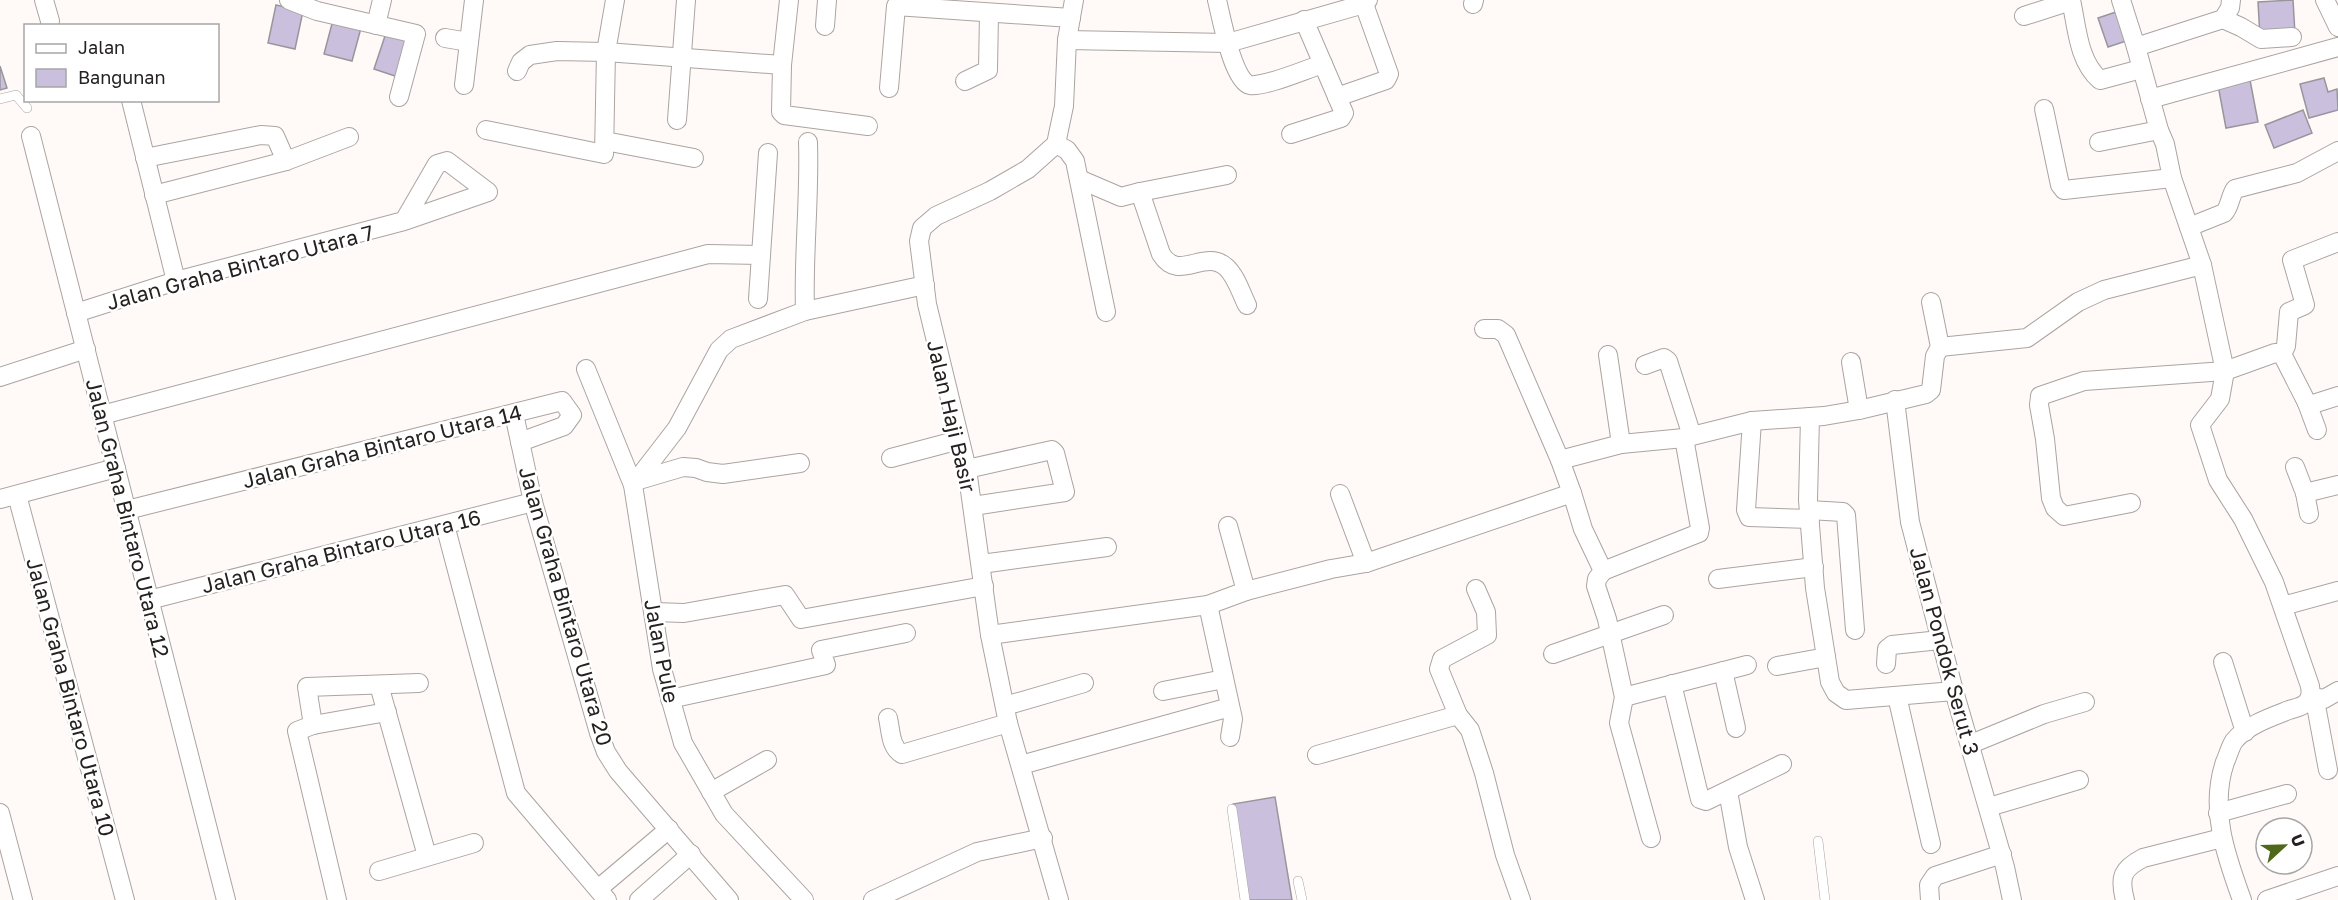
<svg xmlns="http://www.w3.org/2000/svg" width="2338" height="900" font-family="'Golos Text',sans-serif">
<rect width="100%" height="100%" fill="#fffaf8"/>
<g fill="#cac0de" stroke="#98969c" stroke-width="1.5">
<polygon points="2293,0 2295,34 2260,37 2258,2"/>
<polygon points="276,5 303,11 295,49 268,43"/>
<polygon points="2119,11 2129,40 2108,47 2098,18"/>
<polygon points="333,20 361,28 352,61 324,54"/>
<polygon points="386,33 410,41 398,77 374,69"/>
<polygon points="0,66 7,88 0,90"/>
<polygon points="2324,78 2328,92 2337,89 2338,110 2309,118 2300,84"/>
<polygon points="2250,80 2258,122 2226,128 2218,85"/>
<polygon points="2303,110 2312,133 2274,148 2265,125"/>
<polygon points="1275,797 1292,900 1249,900 1233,804"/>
</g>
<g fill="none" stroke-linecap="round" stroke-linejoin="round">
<g stroke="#aba4a1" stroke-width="10">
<g id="lane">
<polyline points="0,99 16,95 27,108"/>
<polyline points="1232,809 1245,900"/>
<polyline points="1818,841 1825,900"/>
<polyline points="1298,881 1302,900"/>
</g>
</g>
<g stroke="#aba4a1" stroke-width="20">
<g id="street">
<polyline points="44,0 50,21"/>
<polyline points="289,0 317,11 416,34 399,97"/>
<path d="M1217 0C1221 16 1233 82 1250 85 1266 87 1306 69 1323 64"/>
<path d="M2071 0C2077 27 2078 61 2100 80L2141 69"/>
<polyline points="2121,0 2136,47"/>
<path d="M2231 0 2230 8 2223 19 2136 47 2159 130 2165 144 2172 178 2202 265 2225 371 2220 399 2200 425 2218 480 2243 519 2274 582 2310 686C2311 693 2311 698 2306 703 2302 707 2295 708 2289 710 2271 717 2247 725 2234 741 2230 747 2228 756 2225 762 2209 809 2226 856 2242 900"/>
<polyline points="2325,0 2338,27"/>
<polyline points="1473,4 1474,0"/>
<polyline points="2024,16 2071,1"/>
<polyline points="2223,19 2241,27 2261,39 2292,37"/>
<polyline points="376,25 382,0"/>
<polyline points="825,26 827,0"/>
<polyline points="445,38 469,42"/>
<polyline points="1067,40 1228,43 1364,4 1368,0"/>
<polyline points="782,65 781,112 784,115 868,126"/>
<polyline points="517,71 521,62 530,55 557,51 606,52 782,65 789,0"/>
<polyline points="965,81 988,70 989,13"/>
<polyline points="464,85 474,0"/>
<polyline points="889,88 896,6 1071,18"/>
<polyline points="1337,97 1386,80 1389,74 1364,4"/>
<polyline points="2150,99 2338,47"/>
<polyline points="131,100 176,281"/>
<polyline points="2044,109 2060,185 2064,190 2172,178"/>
<polyline points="677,120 686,0"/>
<polyline points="486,130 604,154 606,52 615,0"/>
<polyline points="1291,134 1341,118 1344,113 1304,20"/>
<polyline points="31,136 226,900"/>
<polyline points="605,141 694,158"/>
<polyline points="2099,142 2159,130"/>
<polyline points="1056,144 1067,150 1075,161 1106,312"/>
<polyline points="145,158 261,135 275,136 286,161"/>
<path d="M1079 179 1121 197 1140 192 1161 254C1179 283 1204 248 1226 267 1236 276 1241 293 1247 305"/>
<polyline points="1140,192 1227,175"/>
<polyline points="154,195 286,161 349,137"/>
<path d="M2189 227 2224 213C2230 207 2230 196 2235 189L2297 173 2338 151"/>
<polyline points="758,299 768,153"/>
<path d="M805 311C803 255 810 198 808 142"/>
<polyline points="76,313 176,281 404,221 488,192 447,161 437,164 404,221"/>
<polyline points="1484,329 1498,329 1506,335 1560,460"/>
<polyline points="1940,347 2027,338 2078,302 2104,290 2202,265"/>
<polyline points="2282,354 2286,346 2289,312 2305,305 2292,260 2338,242"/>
<polyline points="1608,355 1621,444"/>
<polyline points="1851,362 1859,410"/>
<polyline points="1645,365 1664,358 1668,361 1692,436"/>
<polyline points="586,369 633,485 662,669 683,743 724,814 804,900"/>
<polyline points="0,377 86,349"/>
<polyline points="1895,400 1910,522 1954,691 2005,867 2012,900"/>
<polyline points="2307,403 2317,430"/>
<polyline points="514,414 533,502 599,733 606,752 618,771 729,900"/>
<polyline points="102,415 708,254 761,255"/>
<polyline points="1810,417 1808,500 1815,588 1830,682 1836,693 1846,700 1954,691"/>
<polyline points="1752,421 1746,510 1749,517 1810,519"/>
<polyline points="891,458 959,440"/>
<polyline points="2295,467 2305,493"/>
<polyline points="967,469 1052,450 1055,453 1065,492 973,506"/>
<polyline points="639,480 683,467 696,468 707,472 723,474 800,463"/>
<polyline points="633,485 677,428 719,350 731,339 805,311 925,285"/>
<polyline points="1572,493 1583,529 1603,571 1597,579 1596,586 1607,619 1624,697 1619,723 1651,838"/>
<polyline points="1340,494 1366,563"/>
<polyline points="17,495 125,900"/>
<polyline points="0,499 116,468"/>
<polyline points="2131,503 2064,516 2055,508 2051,498 2045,439 2039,405 2040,396 2084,381 2225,371 2275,353 2282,354 2307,403 2313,404 2338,396"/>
<polyline points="127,510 562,401 572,415 564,426 520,442"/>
<polyline points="1809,510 1843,512 1846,515 1855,630"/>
<polyline points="2309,514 2305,493 2338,485"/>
<polyline points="445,525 516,793 607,900"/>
<polyline points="1228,526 1246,591"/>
<polyline points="981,564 1107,547"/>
<polyline points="1603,571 1699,533 1700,528 1684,438"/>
<polyline points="1718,579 1814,567"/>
<polyline points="1476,589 1486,612 1487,635 1442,659 1439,669 1458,715 1470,730 1484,773 1505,855 1521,900"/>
<polyline points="149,600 533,502"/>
<polyline points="1208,605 1233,719 1230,737"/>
<polyline points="2283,606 2338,591"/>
<polyline points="654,612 684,613 785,595 801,619 984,586"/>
<polyline points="990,635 1208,605 1246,591 1331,569 1366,563 1572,493 1560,460 1621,444 1684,438 1752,421 1824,416 1859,410 1926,394 1931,390 1935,356 1940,347 1931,302"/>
<polyline points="1553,654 1664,615"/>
<polyline points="2223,662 2245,732"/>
<polyline points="1886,664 1887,649 1892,645 1940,640"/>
<polyline points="1777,666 1826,657"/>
<polyline points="1723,671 1736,728"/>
<polyline points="1672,684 1700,799 1706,801 1782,764"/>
<polyline points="379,685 427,856"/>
<polyline points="1163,691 1224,679"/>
<polyline points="1897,696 1931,844"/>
<polyline points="1624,697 1747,665"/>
<polyline points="2311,697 2317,711 2328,770"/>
<polyline points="2311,697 2324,699 2338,691"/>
<polyline points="670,699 826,665 821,650 906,633"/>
<polyline points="1005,706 1084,683"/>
<path d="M888 718C891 731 890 747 902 754L1008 723"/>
<polyline points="313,725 307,687 419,683"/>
<polyline points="1971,744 2044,714 2085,702"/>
<polyline points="1317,755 1458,715"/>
<polyline points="1021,765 1230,707"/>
<polyline points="1728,791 1738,847 1755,900"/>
<polyline points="711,792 767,760"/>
<polyline points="1989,807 2079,780"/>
<polyline points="0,813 23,900"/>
<polyline points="2218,813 2287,794"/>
<polyline points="379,871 474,843"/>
<polyline points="598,889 669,829"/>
<polyline points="337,900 297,731 313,725 387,712"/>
<polyline points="639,900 691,854"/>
<polyline points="873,900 977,852 1043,838"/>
<polyline points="1059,900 1008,723 990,635 967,469 927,304 919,241 922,228 936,216 990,191 1028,169 1056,144 1064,106 1067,40 1074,0"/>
<polyline points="1930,900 1929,885 1935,876 2002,854"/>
<path d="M2125 900C2119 877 2122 869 2143 858L2222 838"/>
<polyline points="2267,900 2338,876"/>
</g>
</g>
<use href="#lane" stroke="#fff" stroke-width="9"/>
<use href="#street" stroke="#fff" stroke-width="18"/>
</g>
<g text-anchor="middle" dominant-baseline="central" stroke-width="5" stroke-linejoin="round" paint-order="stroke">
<g font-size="21" fill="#242120" stroke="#fff">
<text transform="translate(240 267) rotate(-15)">Jalan Graha Bintaro Utara 7</text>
<text transform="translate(952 416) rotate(77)">Jalan Haji Basir</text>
<text transform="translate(382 446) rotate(-14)">Jalan Graha Bintaro Utara 14</text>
<text transform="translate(128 518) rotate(76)">Jalan Graha Bintaro Utara 12</text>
<text transform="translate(341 551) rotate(-14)">Jalan Graha Bintaro Utara 16</text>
<text transform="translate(566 606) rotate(74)">Jalan Graha Bintaro Utara 20</text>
<text transform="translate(662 651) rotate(79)">Jalan Pule</text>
<text transform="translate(1945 651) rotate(75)">Jalan Pondok Serut 3</text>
<text transform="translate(71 697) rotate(75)">Jalan Graha Bintaro Utara 10</text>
</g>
</g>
<rect x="24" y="24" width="195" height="78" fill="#ffffff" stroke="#a7a6a6" stroke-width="1.5"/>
<rect x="36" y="44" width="30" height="9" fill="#ffffff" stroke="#a7a6a6" stroke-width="1.5"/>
<text x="78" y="54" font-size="18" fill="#242120">Jalan</text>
<rect x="36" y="69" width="30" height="18" fill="#cac0de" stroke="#a7a6a6" stroke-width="1.5"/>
<text x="78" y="84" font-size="18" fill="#242120">Bangunan</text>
<g transform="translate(2284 846) rotate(68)"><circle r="28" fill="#ffffff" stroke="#a7a6a6" stroke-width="1.5"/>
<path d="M0-4.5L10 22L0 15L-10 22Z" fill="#4f681a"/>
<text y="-9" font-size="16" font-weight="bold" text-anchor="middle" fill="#242120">U</text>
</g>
</svg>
